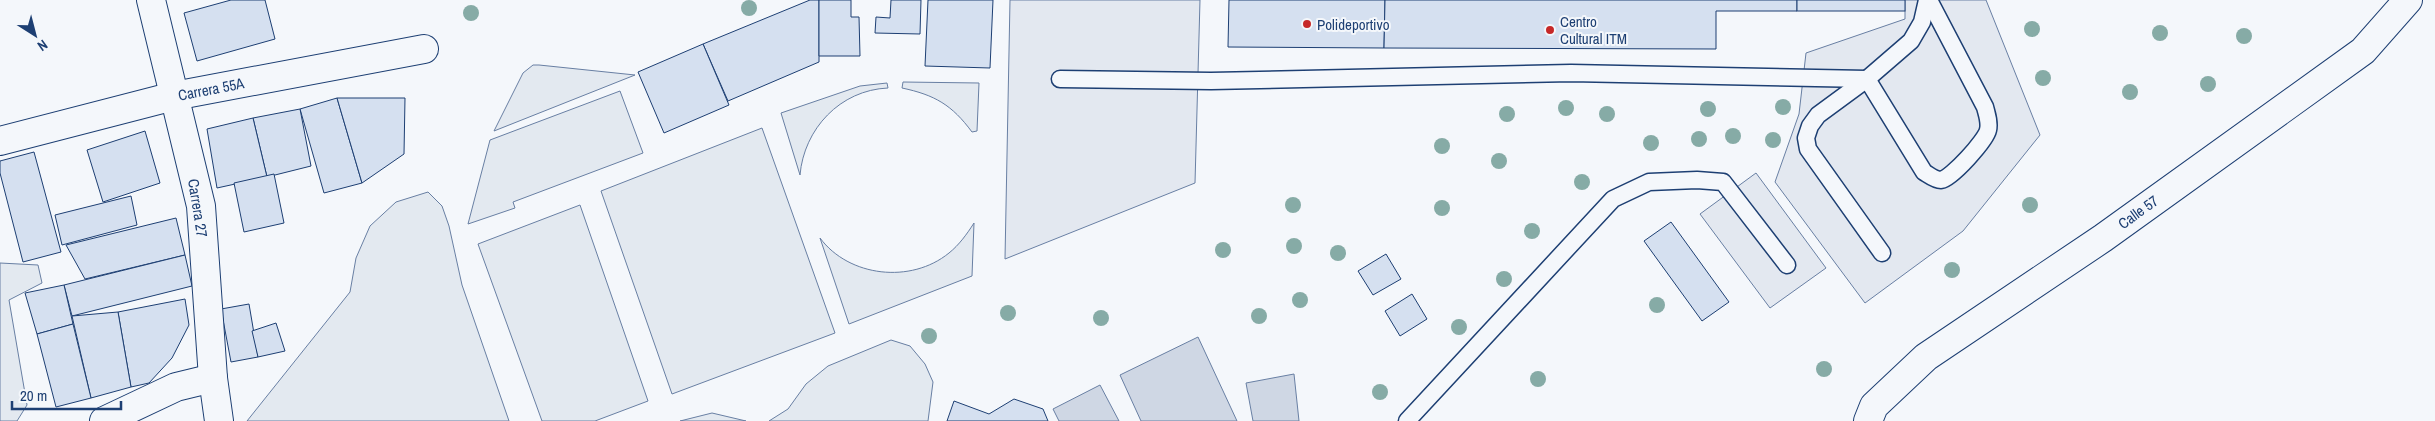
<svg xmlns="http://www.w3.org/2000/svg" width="2435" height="421" font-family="'Archivo Narrow',sans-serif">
<rect width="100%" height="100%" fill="#f4f7fb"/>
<g fill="#e3e9f0" stroke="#687fa3">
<polygon points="533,65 539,65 635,75 494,131 523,73"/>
<path d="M903 82 979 83 977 131 972 132C952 105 935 95 902 88Z"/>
<path d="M887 83 888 88C840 90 804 129 800 175L781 113 860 86Z"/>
<polygon points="620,91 643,153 513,202 515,208 468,224 490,140"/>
<polygon points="762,128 835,333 672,394 601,191"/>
<polygon points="428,192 442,206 449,226 462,285 509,421 247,421 350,292 356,258 370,226 396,202"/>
<polygon points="580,205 648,401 595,421 542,421 478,244"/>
<path d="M974 223 972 276 849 324 820 238C849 277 911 284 949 253 959 245 967 234 974 223Z"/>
<polygon points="0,263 38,265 42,283 9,300 27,405 17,421 0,421"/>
<polygon points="891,340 910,346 925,364 933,382 928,421 769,421 788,409 806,384 828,366"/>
<polygon points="712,413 746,421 680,421"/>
</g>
<g fill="#e3e8f0" stroke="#687fa3">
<polygon points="1010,0 1200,0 1195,183 1005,259"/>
<polygon points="1905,0 1986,0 2040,135 1963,231 1865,303 1775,182 1799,114 1806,53 1905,19"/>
<polygon points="1756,173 1826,268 1770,308 1700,214"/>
</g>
<g fill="#cfd7e4" stroke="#687fa3">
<polygon points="1198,337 1237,421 1141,421 1120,375"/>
<polygon points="1294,374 1299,421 1253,421 1246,383"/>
<polygon points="1100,385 1119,421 1059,421 1053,409"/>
</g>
<g fill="#d5e0f0" stroke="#1d3f73">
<polygon points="231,0 265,0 275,39 197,61 184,13"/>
<polygon points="810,0 819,0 819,62 728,101 703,44"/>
<polygon points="819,0 851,0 851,17 859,17 860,56 819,56"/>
<polygon points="891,0 921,0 920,34 875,33 876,17 890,18"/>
<polygon points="928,0 993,0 990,68 925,66"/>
<polygon points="1229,0 1385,0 1384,48 1228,47"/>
<polygon points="1385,0 1797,0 1797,11 1716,11 1716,49 1384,48"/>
<rect x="1797" y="0" width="108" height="11"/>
<polygon points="703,44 729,105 664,133 638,72"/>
<polygon points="337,98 362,183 324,193 300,109"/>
<polygon points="337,98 405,98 404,154 362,183"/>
<polygon points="300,109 311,166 267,177 253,118"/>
<polygon points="253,118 267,177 217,188 207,129"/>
<polygon points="145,131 160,183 103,202 87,150"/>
<polygon points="34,152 61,252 23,262 0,173 0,161"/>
<polygon points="274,174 284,223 244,232 234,183"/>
<polygon points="131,196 137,225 62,245 55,215"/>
<polygon points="176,218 185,255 85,279 66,245"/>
<polygon points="1671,222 1729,302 1702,321 1644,241"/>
<polygon points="1386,254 1401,279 1373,295 1358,271"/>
<polygon points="185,255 192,286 72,316 64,285"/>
<polygon points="64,285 73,324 37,334 25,293"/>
<polygon points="1412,294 1427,319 1400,336 1385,311"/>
<polygon points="185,299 189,325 172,358 149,383 131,387 118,312"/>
<polygon points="249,304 258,357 231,362 221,309"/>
<polygon points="118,312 131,387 91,398 72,316"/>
<polygon points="276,323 285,351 258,357 252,331"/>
<polygon points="73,324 91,398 56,407 37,334"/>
<polygon points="1014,399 1043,409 1048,421 947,421 954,401 989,414"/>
</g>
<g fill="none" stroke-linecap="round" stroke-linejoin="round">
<g stroke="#1d3f73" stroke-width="19">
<g id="lane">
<polyline points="1060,79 1211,81 1571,73 1867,79"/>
<path d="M1867 79 1924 172C1929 175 1935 180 1941 180 1952 178 1986 140 1988 130 1990 122 1987 115 1985 107L1929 0"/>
<polyline points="1882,253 1808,149 1806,138 1810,126 1818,115 1867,79 1911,41 1922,22 1927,0"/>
<polyline points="1407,421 1613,199 1649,182 1697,180 1723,182 1787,265"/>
</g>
</g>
<g stroke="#1d3f73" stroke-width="30">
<g id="street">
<polyline points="151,0 201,206 213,378 219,421"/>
<polyline points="0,141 174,96 424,49"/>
<polyline points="104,421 176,387 213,378"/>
<polyline points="1868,421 1874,406 1926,357 2103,238 2363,51 2408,0"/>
</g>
</g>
<use href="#lane" stroke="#f4f7fb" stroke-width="16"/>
<use href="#street" stroke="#f4f7fb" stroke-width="28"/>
</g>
<g fill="#86aba6">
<circle cx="749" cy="8" r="8"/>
<circle cx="471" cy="13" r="8"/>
<circle cx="2032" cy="29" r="8"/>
<circle cx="2160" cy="33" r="8"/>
<circle cx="2244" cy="36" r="8"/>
<circle cx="2043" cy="78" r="8"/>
<circle cx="2208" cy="84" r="8"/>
<circle cx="2130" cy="92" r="8"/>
<circle cx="1783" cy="107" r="8"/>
<circle cx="1566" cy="108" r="8"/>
<circle cx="1708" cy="109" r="8"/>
<circle cx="1507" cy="114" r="8"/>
<circle cx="1607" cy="114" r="8"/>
<circle cx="1733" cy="136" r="8"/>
<circle cx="1699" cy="139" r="8"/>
<circle cx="1773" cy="140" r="8"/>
<circle cx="1651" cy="143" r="8"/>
<circle cx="1442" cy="146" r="8"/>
<circle cx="1499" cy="161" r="8"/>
<circle cx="1582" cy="182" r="8"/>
<circle cx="1293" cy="205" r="8"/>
<circle cx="2030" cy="205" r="8"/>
<circle cx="1442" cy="208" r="8"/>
<circle cx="1532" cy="231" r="8"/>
<circle cx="1294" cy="246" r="8"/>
<circle cx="1223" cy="250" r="8"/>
<circle cx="1338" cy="253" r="8"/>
<circle cx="1952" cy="270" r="8"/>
<circle cx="1504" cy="279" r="8"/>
<circle cx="1300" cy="300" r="8"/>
<circle cx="1657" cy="305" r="8"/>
<circle cx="1008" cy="313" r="8"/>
<circle cx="1259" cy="316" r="8"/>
<circle cx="1101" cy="318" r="8"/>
<circle cx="1459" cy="327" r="8"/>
<circle cx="929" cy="336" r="8"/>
<circle cx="1824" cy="369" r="8"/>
<circle cx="1538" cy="379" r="8"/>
<circle cx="1380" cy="392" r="8"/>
</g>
<g fill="#c62828" stroke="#f4f7fb" stroke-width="2">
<circle cx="1307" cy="24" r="5"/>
<circle cx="1550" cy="30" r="5"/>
</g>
<g text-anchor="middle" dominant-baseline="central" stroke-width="4" stroke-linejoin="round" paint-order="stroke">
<g font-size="15" fill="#1d3f73" stroke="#f4f7fb" text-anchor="start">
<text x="1560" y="21">Centro<tspan x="1560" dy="17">Cultural ITM</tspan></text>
<text x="1317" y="24">Polideportivo</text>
</g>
<g font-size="15" fill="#1d3f73" stroke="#f4f7fb">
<text transform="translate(211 89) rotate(-11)">Carrera 55A</text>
<text transform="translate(198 208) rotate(81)">Carrera 27</text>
<text transform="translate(2138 212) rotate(-36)">Calle 57</text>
</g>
</g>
<g transform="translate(35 35) rotate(144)" stroke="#f4f7fb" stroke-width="4" paint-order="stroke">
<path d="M0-4L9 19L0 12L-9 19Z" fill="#1d3f73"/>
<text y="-8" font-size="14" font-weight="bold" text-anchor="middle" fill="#1d3f73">N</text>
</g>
<path d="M12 401v8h109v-8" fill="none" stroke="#1d3f73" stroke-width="2.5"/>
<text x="20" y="401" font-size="15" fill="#1d3f73" stroke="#f4f7fb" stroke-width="4" paint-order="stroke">20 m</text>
</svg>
